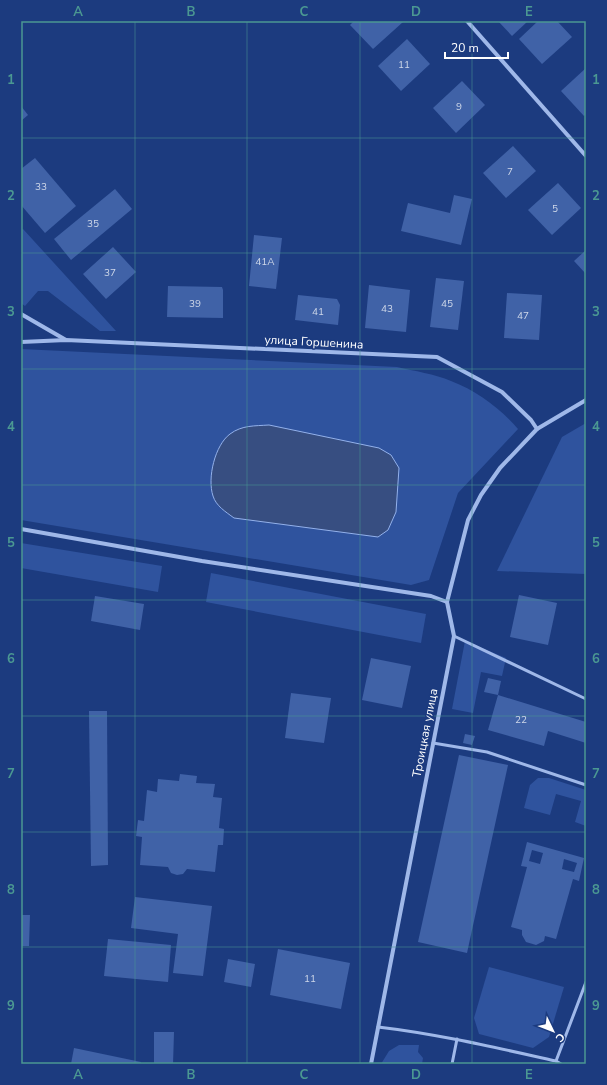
<svg xmlns="http://www.w3.org/2000/svg" width="607" height="1085" font-family="'Nunito Sans',sans-serif">
<rect width="100%" height="100%" fill="#1c3b7f"/>
<g fill="#2f539e">
<polygon points="23,229 116,331 100,331 48,291 38,291 25,306 21,303 21,230"/>
<path d="M21 349 397 367C414 371 435 374 451 381 477 391 500 408 518 429L458 493 429 580 411 585 21 520Z"/>
<polygon points="586,423 586,574 497,571 562,437"/>
<polygon points="21,543 162,566 158,592 21,568"/>
<polygon points="211,573 426,614 421,643 206,602"/>
<polygon points="465,641 506,658 502,676 481,672 473,713 452,709"/>
<polygon points="538,778 549,778 586,790 586,826 575,822 581,801 556,794 550,815 524,808 530,785"/>
<polygon points="489,967 564,987 549,1037 533,1048 479,1034 474,1018"/>
<polygon points="399,1045 419,1045 418,1052 423,1058 422,1064 381,1064 389,1051"/>
</g>
<path fill="#374e81" stroke="#93b1eb" d="M269 425 379 448 391 455 399 468 396 512 388 530 378 537 234 518C226 512 216 506 213 496 207 478 215 445 230 434 242 425 255 426 269 425Z"/>
<g fill="#4062a7" fill-rule="evenodd">
<polygon points="354,21 402,21 403,22 373,49 350,25"/>
<polygon points="498,21 528,21 512,36"/>
<polygon points="538,21 557,21 572,37 542,64 519,39"/>
<polygon points="407,39 430,64 401,91 378,66"/>
<polygon points="586,68 586,114 584,116 561,91"/>
<polygon points="462,81 485,105 456,133 433,108"/>
<polygon points="21,106 28,115 21,121"/>
<polygon points="513,146 536,171 506,198 483,173"/>
<polygon points="35,158 76,206 45,233 21,205 21,169"/>
<polygon points="558,183 581,208 552,235 528,210"/>
<polygon points="115,189 132,209 71,260 54,239"/>
<polygon points="454,195 472,199 461,245 401,231 408,203 450,213"/>
<polygon points="254,235 282,238 276,289 249,286"/>
<polygon points="113,247 136,272 106,299 83,274"/>
<polygon points="586,250 586,274 574,261"/>
<polygon points="436,278 464,281 458,330 430,327"/>
<polygon points="369,285 410,290 406,332 365,328"/>
<polygon points="168,286 222,287 223,290 223,318 167,317"/>
<polygon points="507,293 542,295 539,340 504,338"/>
<polygon points="298,295 337,299 340,305 338,325 295,320"/>
<polygon points="519,595 557,603 548,645 510,637"/>
<polygon points="95,596 144,604 140,630 91,621"/>
<polygon points="371,658 411,666 402,708 362,700"/>
<polygon points="488,678 501,681 498,695 484,692"/>
<polygon points="291,693 331,698 324,743 285,738"/>
<polygon points="498,695 586,722 586,743 548,731 544,746 488,730"/>
<polygon points="89,711 107,711 108,865 91,866"/>
<polygon points="465,734 475,736 472,745 463,743"/>
<polygon points="459,755 508,765 467,953 418,942"/>
<polygon points="180,774 197,776 196,783 215,784 213,797 222,798 219,828 224,829 223,845 218,845 215,872 187,869 183,874 177,875 171,873 168,867 140,865 142,837 136,836 138,820 144,821 147,790 157,792 158,779 179,781"/>
<path d="M527 842 584 858 579 881 573 879 556 939 545 936 544 941 536 945 526 942 522 935V930L511 927 527 867 521 866ZM532 850 543 853 540 864 529 861ZM564 859 577 863 574 872 562 869Z"/>
<polygon points="135,897 212,906 203,976 173,973 178,934 131,928"/>
<polygon points="21,915 30,915 29,946 21,946"/>
<polygon points="108,939 171,945 168,982 104,976"/>
<polygon points="278,949 350,963 341,1009 270,995"/>
<polygon points="228,959 255,964 251,987 224,982"/>
<polygon points="154,1032 174,1032 173,1064 154,1064"/>
<polygon points="74,1048 141,1062 140,1064 71,1064"/>
</g>
<g fill="none" stroke-linecap="round" stroke-linejoin="round">
<g stroke="#9fb8e9" stroke-width="3">
<polyline points="454,636 586,699"/>
<polyline points="433,743 487,752 586,785"/>
<path d="M378 1027C438 1034 497 1048 556 1061L561 1064"/>
<polyline points="556,1061 586,982"/>
<polyline points="452,1064 457,1039"/>
</g>
<g stroke="#9fb8e9" stroke-width="4">
<polyline points="467,21 586,156"/>
<polyline points="21,314 66,340"/>
<polyline points="21,342 66,340 437,357 502,392 531,420 537,429"/>
<polyline points="21,529 202,561 431,596 447,602"/>
<polyline points="371,1064 454,636 447,602 468,520 481,495 500,468 537,429 586,400"/>
</g>
</g>
<path fill="none" stroke="#4b9892" stroke-width="1" stroke-opacity="0.55" d="M135 21V1064M247 21V1064M360 21V1064M472 21V1064M21 138H586M21 253H586M21 369H586M21 485H586M21 600H586M21 716H586M21 832H586M21 947H586"/>
<g text-anchor="middle" dominant-baseline="central" stroke-width="3" stroke-linejoin="round" paint-order="stroke">
<g font-size="10" fill="#cfd8e9">
<text x="404" y="65">11</text>
<text x="459" y="107">9</text>
<text x="510" y="172">7</text>
<text x="41" y="187">33</text>
<text x="555" y="209">5</text>
<text x="93" y="224">35</text>
<text x="265" y="262">41А</text>
<text x="110" y="273">37</text>
<text x="195" y="304">39</text>
<text x="447" y="304">45</text>
<text x="387" y="309">43</text>
<text x="318" y="312">41</text>
<text x="523" y="316">47</text>
<text x="521" y="720">22</text>
<text x="310" y="979">11</text>
</g>
<g font-size="12" fill="#fff" stroke="#1c3b7f">
<text transform="translate(314 342) rotate(3)">улица Горшенина</text>
<text transform="translate(425 733) rotate(-79)">Троицкая улица</text>
</g>
</g>
<rect width="607" height="1085" fill="none" stroke="#1c3b7f" stroke-width="44"/>
<g transform="translate(553 1031) rotate(133)" stroke="#1c3b7f" stroke-width="3" paint-order="stroke">
<path d="M0-3L7 15L0 10L-7 15Z" fill="#ffffff"/>
<text y="-6" font-size="11" font-weight="bold" text-anchor="middle" fill="#ffffff">С</text>
</g>
<path d="M445 52v6h63v-6" fill="none" stroke="#ffffff" stroke-width="2"/>
<text x="451" y="52" font-size="12" fill="#ffffff" stroke="#1c3b7f" stroke-width="3" paint-order="stroke">20 m</text>
<rect x="22" y="22" width="563" height="1041" fill="none" stroke="#4b9892" stroke-width="1.5"/>
<g font-size="13" text-anchor="middle" font-weight="bold" fill="#4b9892">
<text x="78" y="16">A</text>
<text x="191" y="16">B</text>
<text x="304" y="16">C</text>
<text x="416" y="16">D</text>
<text x="529" y="16">E</text>
<text x="11" y="84">1</text>
<text x="596" y="84">1</text>
<text x="11" y="200">2</text>
<text x="596" y="200">2</text>
<text x="11" y="316">3</text>
<text x="596" y="316">3</text>
<text x="11" y="431">4</text>
<text x="596" y="431">4</text>
<text x="11" y="547">5</text>
<text x="596" y="547">5</text>
<text x="11" y="663">6</text>
<text x="596" y="663">6</text>
<text x="11" y="778">7</text>
<text x="596" y="778">7</text>
<text x="11" y="894">8</text>
<text x="596" y="894">8</text>
<text x="11" y="1010">9</text>
<text x="596" y="1010">9</text>
<text x="78" y="1079">A</text>
<text x="191" y="1079">B</text>
<text x="304" y="1079">C</text>
<text x="416" y="1079">D</text>
<text x="529" y="1079">E</text>
</g>
</svg>
